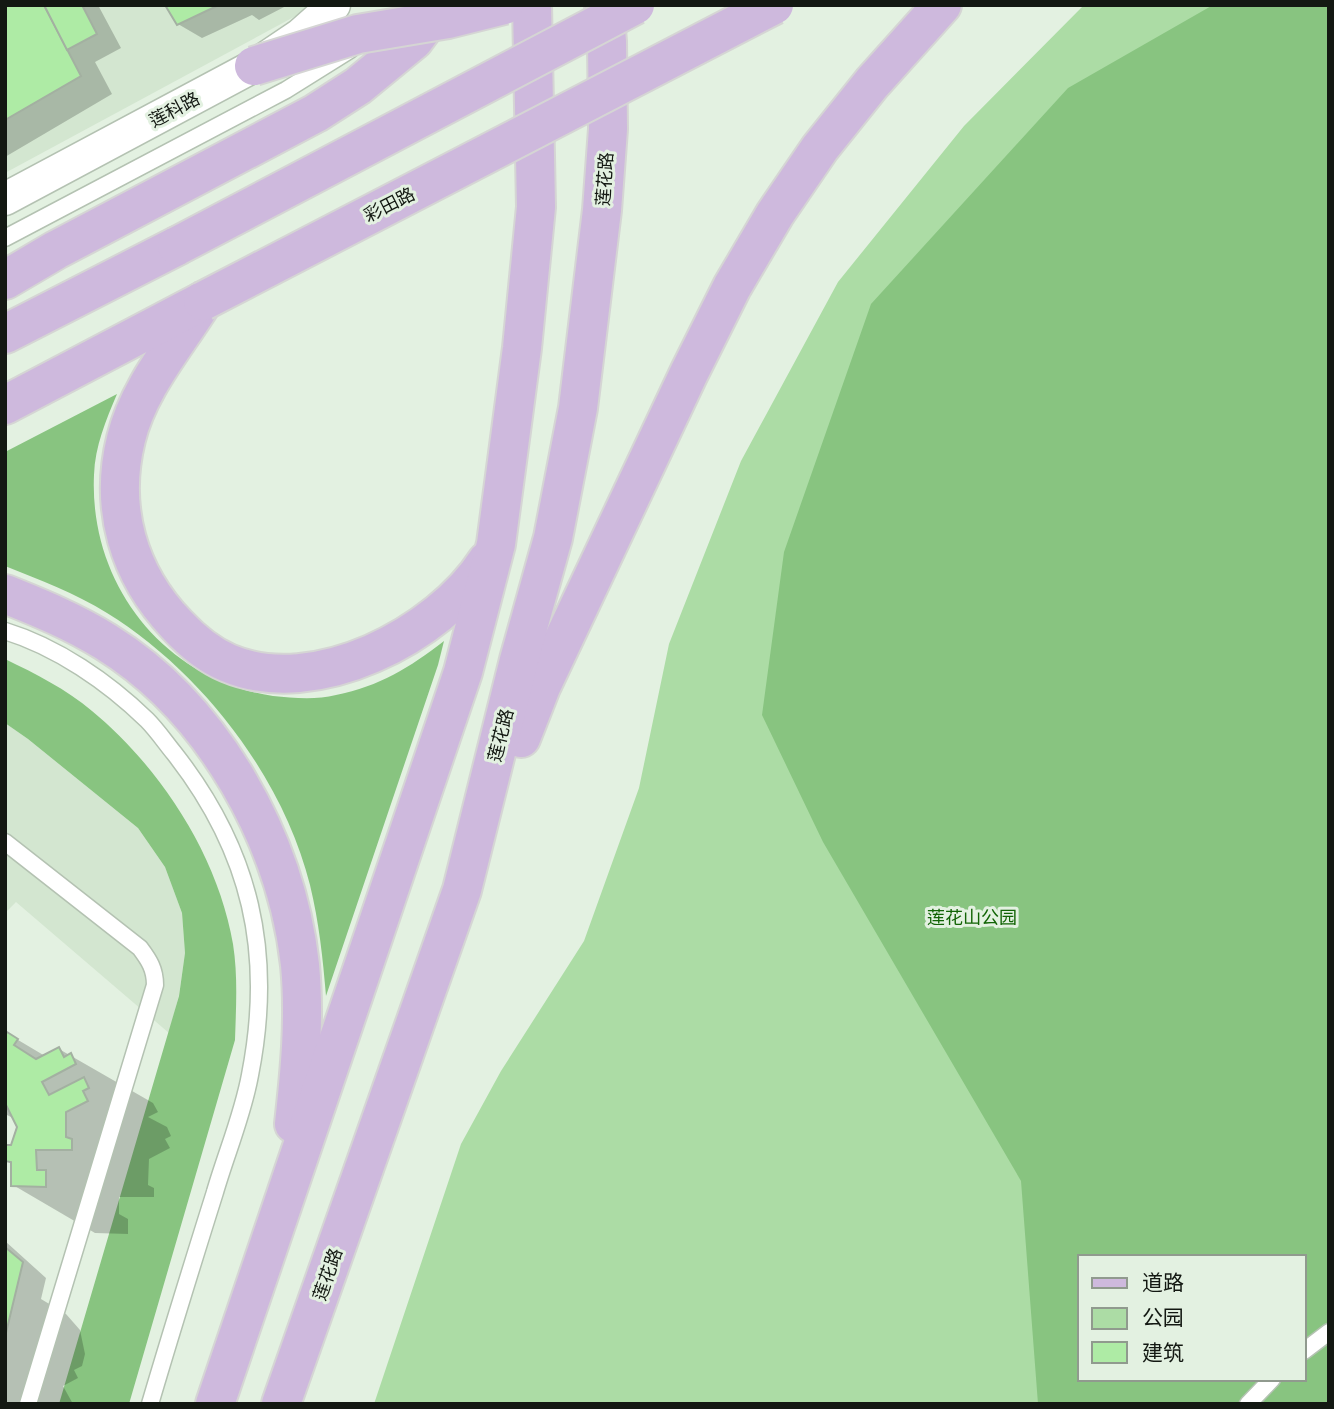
<svg xmlns="http://www.w3.org/2000/svg" width="1334" height="1409" font-family="Commissioner,'Noto Sans SC',sans-serif">
<rect width="100%" height="100%" fill="#e3f1e1"/>
<g fill="#d3e6d0">
<polygon points="5,5 316,5 5,173"/>
<polygon points="5,723 28,739 138,828 165,867 182,913 185,953 179,995 169,1033 16,902 5,913"/>
</g>
<path fill="#acdca5" fill-rule="evenodd" d="M1084 5H1329V1404H374L461 1144 501 1071 584 941 639 788 669 644 741 461 838 282 964 126ZM1080 1257H1304V1379H1080Z"/>
<g fill="#88c480" fill-rule="evenodd">
<path d="M1213 5H1329V1404H1038L1021 1181 823 842 762 715 784 552 871 304 1068 88ZM1080 1257H1304V1379H1080Z"/>
<path d="M117 394C106 420 95 446 94 475 89 584 164 680 273 696 293 698 316 700 336 695 380 686 409 668 444 641L438 665 326 996C323 959 319 922 310 885 283 777 201 671 107 613 75 593 40 580 5 566V452Z"/>
<path d="M5 659C36 674 66 689 92 711 161 768 218 856 233 944 238 976 236 1008 235 1040L129 1404H59L179 996 185 953 182 913 165 867 138 828 28 739 5 723Z"/>
</g>
<g fill="#0003">
<polygon points="5,5 98,5 121,48 95,62 112,94 5,157"/>
<polygon points="167,5 288,5 259,20 252,15 202,38 178,24"/>
<polygon points="8,1034 45,1056 59,1049 153,1103 158,1112 148,1117 167,1127 171,1136 165,1139 170,1148 149,1159 148,1185 154,1188 154,1197 119,1197 119,1214 128,1219 128,1234 95,1233 13,1185 13,1165 5,1160 19,1126 15,1119 5,1114 5,1039"/>
<polygon points="5,1241 46,1278 41,1299 66,1314 80,1330 85,1354 82,1366 74,1370 78,1378 63,1386 73,1404 5,1404"/>
</g>
<g fill="#aeeba5" stroke="#a3b0a1" stroke-width="2">
<polygon points="5,5 44,5 81,76 5,120"/>
<polygon points="44,5 82,5 97,34 67,50"/>
<polygon points="165,5 219,5 177,25"/>
<polygon points="7,1032 18,1039 14,1045 36,1059 59,1047 64,1057 71,1053 76,1064 42,1082 49,1095 84,1077 89,1088 83,1091 88,1101 66,1112 66,1137 72,1139 72,1150 36,1150 37,1170 46,1170 46,1187 11,1186 11,1162 5,1161 5,1145 11,1145 17,1127 5,1103 5,1035"/>
<polygon points="5,1247 23,1262 5,1337"/>
</g>
<g fill="none" stroke-linecap="round" stroke-linejoin="round">
<g stroke="#b4c2b2" stroke-width="19">
<g id="lane">
<polyline points="5,238 286,90 350,50"/>
<path d="M5 631C57 647 108 682 147 720 157 730 165 742 174 753 251 851 274 953 250 1075 243 1114 226 1154 215 1192 193 1262 171 1333 150 1404"/>
<path d="M5 842 140 948C149 960 155 969 155 985L28 1404"/>
<polyline points="1304,1351 1329,1332"/>
<polyline points="1248,1404 1272,1379"/>
</g>
</g>
<g stroke="#b4c2b2" stroke-width="35">
<polyline id="street" points="5,199 254,66 300,35 334,5"/>
</g>
<g stroke="#d5d5d4" stroke-width="42">
<g id="primary">
<polyline points="5,280 56,250 316,113 358,86 414,40 440,5"/>
<path d="M203 301C176 345 138 388 126 439 109 508 128 574 177 625 191 640 209 655 228 663 315 700 439 635 487 561"/>
<polyline points="5,334 177,246"/>
<polyline points="5,405 201,302"/>
<path d="M5 594C40 608 74 622 106 642 214 709 286 840 300 965 305 1018 300 1071 294 1124"/>
<polyline points="521,738 541,687 689,373 732,287 775,214 820,148 872,83 942,5"/>
<polyline points="215,1404 463,672 496,544 522,348 536,207 532,5"/>
<polyline points="281,1404 462,890 519,660 553,538 578,408 602,210 608,129 607,42 604,5"/>
</g>
</g>
<use href="#lane" stroke="#fff" stroke-width="16"/>
<use href="#street" stroke="#fff" stroke-width="32"/>
<use href="#primary" stroke="#ceb9dd" stroke-width="38"/>
<g stroke="#d5d5d4" stroke-width="42" stroke-linecap="butt">
<g id="primary-bridge">
<polyline points="254,66 358,34 448,19 504,5"/>
<polyline points="177,246 635,5"/>
<polyline points="203,301 774,5"/>
</g>
</g>
<use href="#primary-bridge" stroke="#ceb9dd" stroke-width="38"/>
</g>
<g text-anchor="middle" dominant-baseline="central" stroke-width="6" stroke-linejoin="round" paint-order="stroke">
<g font-size="18" fill="#131812" stroke="#e3f1e1">
<text transform="translate(174 109) rotate(-28)">莲科路</text>
<text transform="translate(604 179) rotate(-86)">莲花路</text>
<text transform="translate(389 204) rotate(-27)">彩田路</text>
<text transform="translate(500 735) rotate(-76)">莲花路</text>
<text transform="translate(327 1274) rotate(-71)">莲花路</text>
</g>
<g font-size="18" fill="#126405" stroke="#e3f1e1">
<text x="972" y="917">莲花山公园</text>
</g>
</g>
<rect width="1334" height="1409" fill="none" stroke="#131812" stroke-width="14"/>
<rect x="1078" y="1255" width="228" height="126" fill="#e3f1e1" stroke="#909a8e" stroke-width="2"/>
<rect x="1092" y="1278" width="35" height="10" fill="#ceb9dd" stroke="#909a8e" stroke-width="2"/>
<text x="1142" y="1290" font-size="21" fill="#131812">道路</text>
<rect x="1092" y="1308" width="35" height="21" fill="#acdca5" stroke="#909a8e" stroke-width="2"/>
<text x="1142" y="1325" font-size="21" fill="#131812">公园</text>
<rect x="1092" y="1342" width="35" height="21" fill="#aeeba5" stroke="#909a8e" stroke-width="2"/>
<text x="1142" y="1360" font-size="21" fill="#131812">建筑</text>
</svg>
